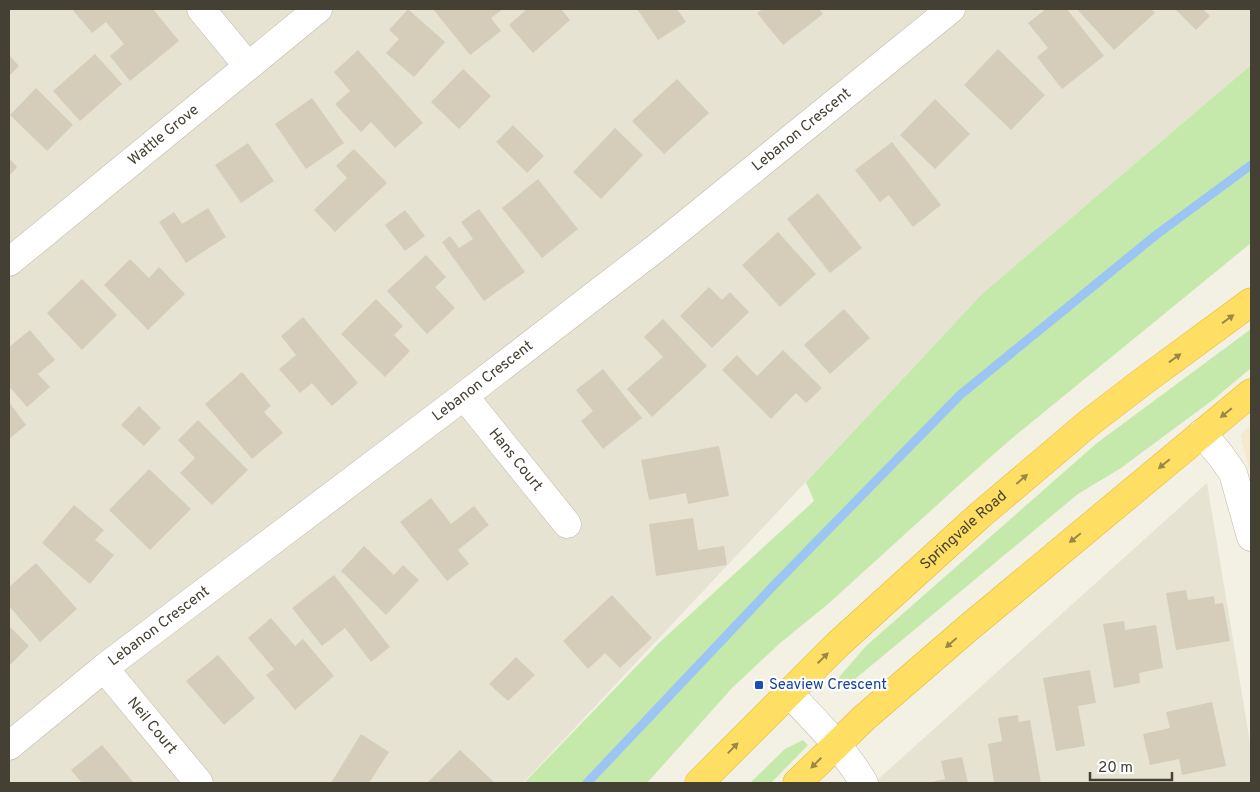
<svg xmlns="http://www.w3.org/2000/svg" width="1260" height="792" font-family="Overpass,sans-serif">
<rect width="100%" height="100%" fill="#f3f0e4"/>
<g fill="#e7e3d2">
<polygon points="9,9 1251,9 1251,65 983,293 523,783 9,783"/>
<polygon points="1207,483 1251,749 1251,783 874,783"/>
</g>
<polygon fill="#f6eacd" points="1251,425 1251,475 1240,435"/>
<g fill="#c5e9aa">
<polygon points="1251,65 1251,243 1010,440 969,476 828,604 779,644 732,688 647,783 524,783 660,642 814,501 806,482 983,293"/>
<polygon points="1251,329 1251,368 1214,399 1121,468 1078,494 849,684 843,688 836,683 840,676 866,646 1097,443"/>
<polygon points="803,740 808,745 771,783 750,783 785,749"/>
</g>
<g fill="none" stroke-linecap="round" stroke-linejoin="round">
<polyline stroke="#9dc5f3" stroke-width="9" points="587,783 776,583 960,395 1156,235 1251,165"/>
</g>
<g fill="#d5cdb9">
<polygon points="72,9 153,9 179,41 130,81 110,56 124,44 106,22 92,33"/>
<polygon points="408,9 445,42 414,77 386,53 399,39 389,30"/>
<polygon points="433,9 503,9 491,18 501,31 470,55"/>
<polygon points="527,9 561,9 570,20 533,53 509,25"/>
<polygon points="637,9 677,9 686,22 658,40"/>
<polygon points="763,9 819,9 823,14 783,45 757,13"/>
<polygon points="1046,9 1067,9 1104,56 1062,89 1037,57 1048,48 1028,23"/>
<polygon points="1077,9 1151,9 1155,13 1114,50"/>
<polygon points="1175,9 1203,9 1210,16 1196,30"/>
<polygon points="998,49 1045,95 1011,130 964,85"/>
<polygon points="358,50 423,123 395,148 371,122 361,132 335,104 350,91 334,72"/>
<polygon points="95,54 122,84 80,121 53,91"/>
<polygon points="9,55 19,66 9,76"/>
<polygon points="463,69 491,96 459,129 431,102"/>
<polygon points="677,79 709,113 664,154 632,121"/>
<polygon points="36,88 73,125 47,151 10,115"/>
<polygon points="312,98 344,143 306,169 275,124"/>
<polygon points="935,99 970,134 935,169 900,135"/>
<polygon points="513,125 544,156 527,173 496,142"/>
<polygon points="615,128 643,155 601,199 573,172"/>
<polygon points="892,142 941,205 913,227 889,195 880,202 855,170"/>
<polygon points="248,143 274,181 241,203 215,165"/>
<polygon points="354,149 387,183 335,232 314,210 347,178 336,166"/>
<polygon points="9,158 17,167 9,176"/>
<polygon points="538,179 578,229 542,258 502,208"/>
<polygon points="818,193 862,248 830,273 787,219"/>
<polygon points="208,208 226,237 186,263 159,222 174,212 182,224"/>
<polygon points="479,209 525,272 484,301 442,242 450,236 459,248 473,239 461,222"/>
<polygon points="405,210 425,236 405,251 385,225"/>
<polygon points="778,232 816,274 780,307 742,265"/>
<polygon points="426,255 446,277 435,287 455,308 427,334 387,291"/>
<polygon points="130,259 149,278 159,267 185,294 148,330 104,285"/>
<polygon points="82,279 117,315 82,350 47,313"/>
<polygon points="709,287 722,300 730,292 749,312 712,348 680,316"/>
<polygon points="376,299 403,326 394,335 410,351 385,377 341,334"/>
<polygon points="844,309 870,338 830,374 804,345"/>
<polygon points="303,317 358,383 332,406 312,383 300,393 279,369 296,355 281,336"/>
<polygon points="663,319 707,366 652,417 627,389 663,357 644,337"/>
<polygon points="30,330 55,360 38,374 50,387 27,407 9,386 9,347"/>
<polygon points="783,350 822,388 806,403 796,393 771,419 722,370 737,355 757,376"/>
<polygon points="603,369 642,418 603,449 581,421 593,411 576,390"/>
<polygon points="242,372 271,406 264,412 283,433 252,459 205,404"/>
<polygon points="9,402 26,425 9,439"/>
<polygon points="139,406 161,428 144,446 121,425"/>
<polygon points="198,420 248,470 212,505 180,473 195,458 178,440"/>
<polygon points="719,446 729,496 688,504 686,493 649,500 641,460"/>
<polygon points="149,469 191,509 150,550 109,510"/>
<polygon points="431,498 451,524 474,506 489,525 458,550 469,564 447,581 400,522"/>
<polygon points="74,505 104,530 95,540 114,555 90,584 42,543"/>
<polygon points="693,518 698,550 724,546 727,565 656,576 649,524"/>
<polygon points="364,546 394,575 403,565 419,580 386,615 341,571"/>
<polygon points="36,563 77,609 40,642 9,606 9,587"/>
<polygon points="334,575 390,647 371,662 345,628 322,646 292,608"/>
<polygon points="1186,590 1188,600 1214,596 1215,604 1223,603 1230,641 1176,650 1166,593"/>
<polygon points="612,595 652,638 620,668 605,653 588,669 563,641"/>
<polygon points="271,618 295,646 303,639 334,676 295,710 266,675 274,669 248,638"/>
<polygon points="1124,621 1125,630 1156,625 1163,668 1139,673 1140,683 1114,688 1103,624"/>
<polygon points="9,626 29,646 9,666"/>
<polygon points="218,655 255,698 224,725 186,681"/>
<polygon points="516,657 535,675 508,701 489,684"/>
<polygon points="1090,670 1096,703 1078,706 1085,746 1056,751 1043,678"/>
<polygon points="1212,702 1226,766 1182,775 1179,759 1150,765 1143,734 1170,728 1166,712"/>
<polygon points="1018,715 1019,722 1030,720 1041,783 994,783 988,744 1002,741 998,718"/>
<polygon points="361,734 389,752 369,783 331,783"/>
<polygon points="102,745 134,783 82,783 71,770"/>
<polygon points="460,750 495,783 427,783"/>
<polygon points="962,757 968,783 928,783 945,779 941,761"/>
</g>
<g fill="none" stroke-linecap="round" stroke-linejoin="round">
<g stroke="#bfb9a6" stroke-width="29">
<g id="minor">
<polyline points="201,9 248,66"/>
<path id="s1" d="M9 262 318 9"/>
<path id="s2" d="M464 396 567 524"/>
<polyline points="1202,433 1221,456 1233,473 1251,537"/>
<path id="s3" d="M104 668 199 783"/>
<path d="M788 692C815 721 844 749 864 783"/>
<path id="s4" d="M9 746 104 668 464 396 660 245 951 9"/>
</g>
</g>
<g stroke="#e4b82d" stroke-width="29">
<g id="highway">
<path id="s5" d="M699 783 837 645 979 516 1090 422 1145 380 1251 302"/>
<polyline points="797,783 864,718 967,629 1251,393"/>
</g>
</g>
<use href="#minor" stroke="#fff" stroke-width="28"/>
<use href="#highway" stroke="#ffdf63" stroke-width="28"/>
</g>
<defs><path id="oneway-solid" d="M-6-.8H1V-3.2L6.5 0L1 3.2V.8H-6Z" transform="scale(1.25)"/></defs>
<g fill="#998849">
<use href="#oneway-solid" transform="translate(1228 319) rotate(-36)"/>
<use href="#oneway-solid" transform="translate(1175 358) rotate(-36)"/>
<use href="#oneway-solid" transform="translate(1226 413) rotate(141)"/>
<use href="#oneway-solid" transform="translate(1164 464) rotate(140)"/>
<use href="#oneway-solid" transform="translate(1022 479) rotate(-41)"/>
<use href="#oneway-solid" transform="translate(1075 538) rotate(141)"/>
<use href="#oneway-solid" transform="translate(951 643) rotate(139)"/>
<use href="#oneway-solid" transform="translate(823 658) rotate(-44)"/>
<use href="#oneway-solid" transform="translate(733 748) rotate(-46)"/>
<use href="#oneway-solid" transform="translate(816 763) rotate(135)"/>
</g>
<rect fill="#1a4fb4" stroke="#fff" stroke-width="2" x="754" y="680" width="10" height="10" rx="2.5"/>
<g text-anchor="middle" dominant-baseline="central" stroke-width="4.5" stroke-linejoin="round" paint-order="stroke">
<g font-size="15" fill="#454034" stroke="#fff">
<text stroke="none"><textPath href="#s4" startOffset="1004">Lebanon Crescent</textPath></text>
<text stroke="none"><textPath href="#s1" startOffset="200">Wattle Grove</textPath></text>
<text stroke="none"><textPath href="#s4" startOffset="598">Lebanon Crescent</textPath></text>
<text stroke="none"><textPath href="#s2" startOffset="82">Hans Court</textPath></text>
<text stroke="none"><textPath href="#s5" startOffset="366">Springvale Road</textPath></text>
<text stroke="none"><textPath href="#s4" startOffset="192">Lebanon Crescent</textPath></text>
<text stroke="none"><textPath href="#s3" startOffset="75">Neil Court</textPath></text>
</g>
<g font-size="15" fill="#164399" stroke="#fff" text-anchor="start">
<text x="769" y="685">Seaview Crescent</text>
</g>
</g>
<rect width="1260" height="792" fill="none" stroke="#454034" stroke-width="20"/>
<path d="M1090 772v8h82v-8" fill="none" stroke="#454034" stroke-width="2.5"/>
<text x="1098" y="772" font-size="15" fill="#454034" stroke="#ffffff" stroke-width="4" paint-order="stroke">20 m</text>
</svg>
